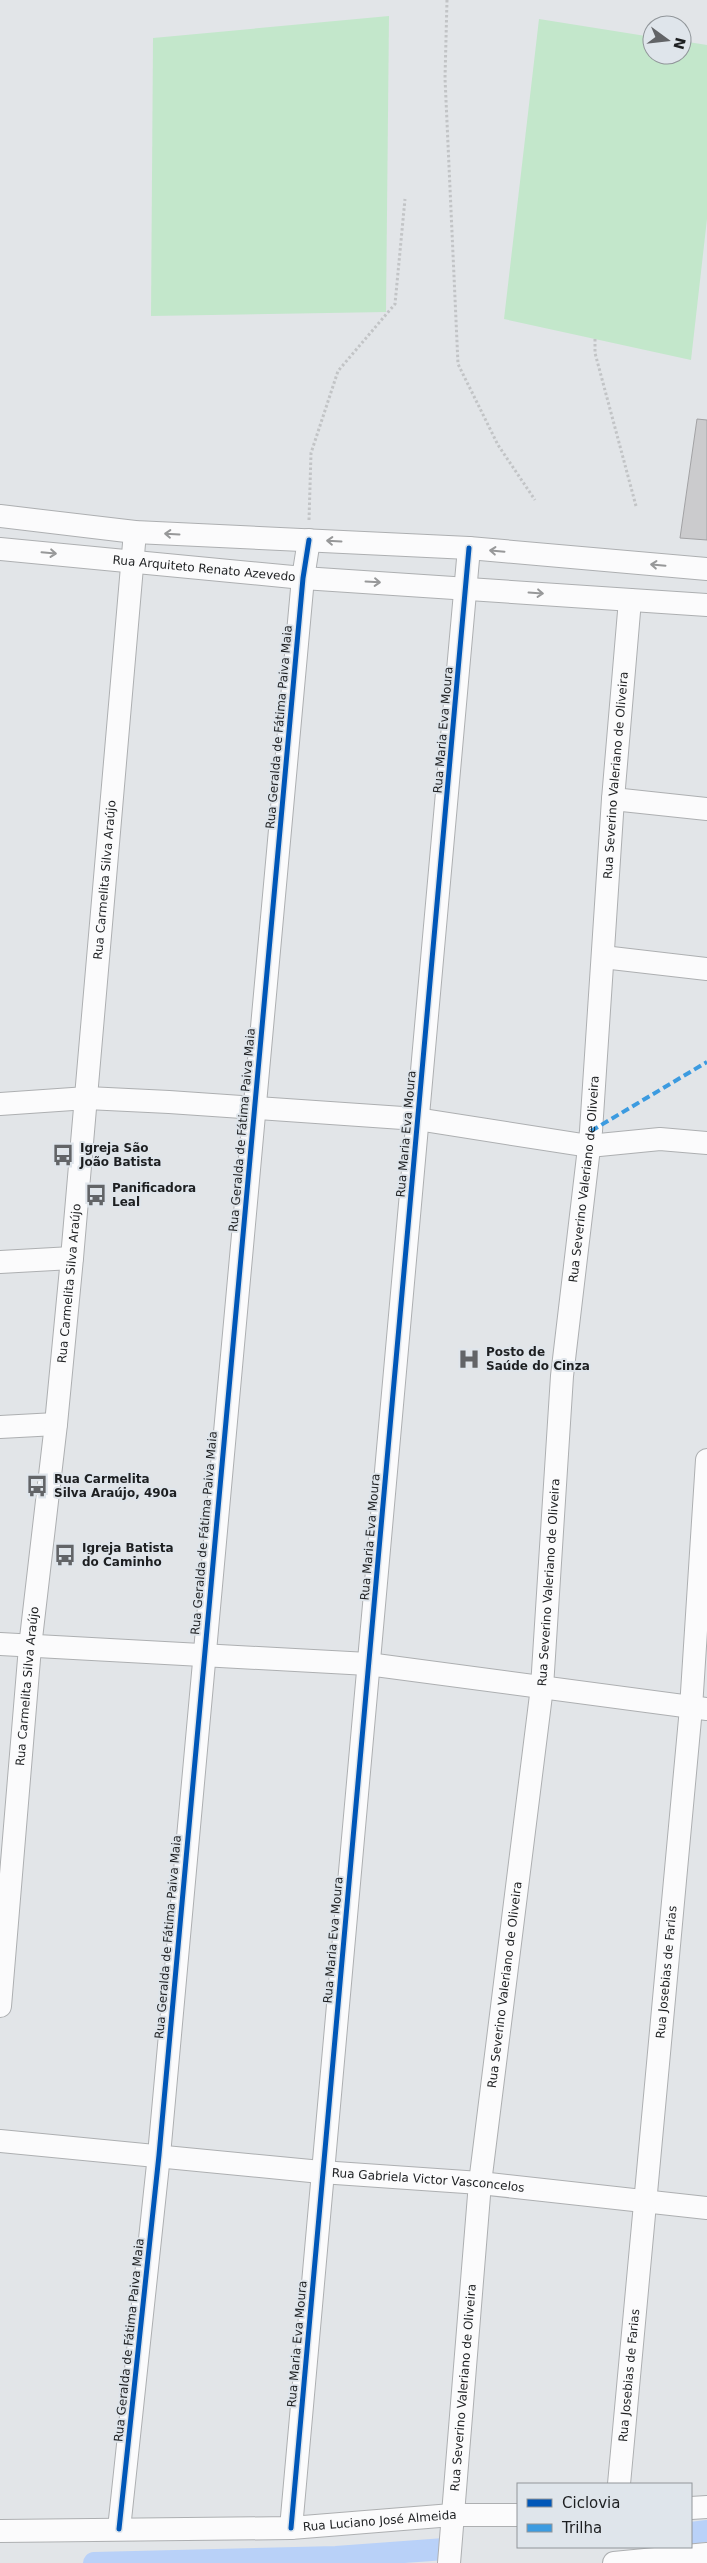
<svg xmlns="http://www.w3.org/2000/svg" width="707" height="2563" font-family="'DejaVu Sans',sans-serif">
<rect width="100%" height="100%" fill="#e2e5e8"/>
<g fill="#c3e7cb">
<polygon points="389,16 386,312 151,316 153,38"/>
<polygon points="539,19 652,37 652,55 682,55 682,41 707,45 707,219 691,360 504,319"/>
</g>
<g fill="none" stroke-linecap="round" stroke-linejoin="round">
<g stroke="#b9d1f8" stroke-width="22">
<polyline points="691,2533 707,2531"/>
<polyline points="94,2563 336,2557 445,2549"/>
</g>
</g>
<polygon fill="#cbcbcd" stroke="#a2a2a4" points="697,419 707,420 707,540 680,538"/>
<g fill="none" stroke-linecap="round" stroke-linejoin="round">
<g stroke="#adafb1" stroke-width="24">
<g id="minor">
<polyline points="0,516 135,532 469,548 707,569"/>
<path id="s1" d="M0 549 303 578 707 605"/>
<polyline points="613,799 707,809"/>
<polyline points="603,957 707,969"/>
<polyline points="0,1104 87,1098 169,1102 417,1119 589,1146 660,1139 707,1143"/>
<polyline points="0,1262 72,1258"/>
<polyline points="0,1427 56,1424"/>
<polyline points="0,1644 368,1664 707,1709"/>
<path id="s2" d="M0 2006 30 1647 56 1424 72 1258 135 532"/>
<path id="s3" d="M0 2141 321 2172 480 2183 707 2208"/>
<path id="s4" d="M619 2484 691 1708 707 1460"/>
<polyline points="691,2508 707,2507"/>
<polyline points="291,2528 469,548"/>
<polyline points="119,2529 159,2155 303,578 309,540"/>
<path id="s5" d="M0 2531 291 2528 452 2515H518"/>
<path id="s6" d="M449 2563 480 2183 542 1687 562 1376 591 1131 613 799 630 600"/>
<polyline points="614,2563 707,2554"/>
</g>
</g>
<g stroke="#c2c4c6" stroke-width="3" stroke-dasharray="2.5 2.5" stroke-linecap="butt">
<polyline points="447,0 445,78 458,364 498,445 535,500"/>
<polyline points="595,339 595,353 636,506"/>
<polyline points="309,520 311,453 338,371 395,304 405,199"/>
</g>
<use href="#minor" stroke="#fbfbfc" stroke-width="22"/>
<polyline stroke="#3c9be0" stroke-width="4" stroke-dasharray="8 4" stroke-linecap="butt" points="591,1131 707,1062"/>
<g stroke="#dfe5eb" stroke-width="8">
<g id="cycleway">
<polyline points="291,2528 469,548"/>
<polyline points="119,2529 159,2155 303,578 309,540"/>
</g>
</g>
<use href="#cycleway" stroke="#0057b8" stroke-width="5"/>
</g>
<defs><path id="oneway-shaft" d="M-6 0H5M1.5-3L5.5 0L1.5 3" fill="none" stroke-width="1.6" stroke-linecap="round" stroke-linejoin="round" transform="scale(1.25)"/></defs>
<g stroke="#979899">
<use href="#oneway-shaft" transform="translate(172 534) rotate(-177)"/>
<use href="#oneway-shaft" transform="translate(334 541) rotate(-177)"/>
<use href="#oneway-shaft" transform="translate(497 551) rotate(-175)"/>
<use href="#oneway-shaft" transform="translate(49 553) rotate(5)"/>
<use href="#oneway-shaft" transform="translate(658 565) rotate(-175)"/>
<use href="#oneway-shaft" transform="translate(373 582) rotate(3)"/>
<use href="#oneway-shaft" transform="translate(536 593) rotate(4)"/>
</g>
<defs>
<g id="bus-bare" transform="scale(1.725)"><path d="M-5-6H5V4H4V6H2V4H-2V6H-4V4H-5ZM-3.5-4V0h7V-4ZM-3.5 1.2v1.5H-2V1.2ZM2 1.2v1.5H3.5V1.2Z" fill="#626467" stroke="#dfe5eb" stroke-width="2.5" paint-order="stroke"/></g>
<g id="hospital-bare" transform="scale(1.725)"><path d="M-5-5h3v3.5h4V-5h3V5h-3V1.5h-4V5h-3Z" fill="#626467" stroke="#dfe5eb" stroke-width="2.5" paint-order="stroke"/></g>
</defs>
<g fill-rule="evenodd">
<use href="#bus-bare" x="63" y="1155"/>
<use href="#bus-bare" x="96" y="1195"/>
<use href="#hospital-bare" x="469" y="1359"/>
<use href="#bus-bare" x="37" y="1486"/>
<use href="#bus-bare" x="65" y="1555"/>
</g>
<g text-anchor="middle" dominant-baseline="central" stroke-width="4" stroke-linejoin="round" paint-order="stroke">
<g font-size="12" fill="#1d1f21" stroke="#dfe5eb">
<text stroke="none"><textPath href="#s1" startOffset="205">Rua Arquiteto Renato Azevedo</textPath></text>
<text transform="translate(279 727) rotate(-85)">Rua Geralda de Fátima Paiva Maia</text>
<text transform="translate(443 730) rotate(-85)">Rua Maria Eva Moura</text>
<text stroke="none"><textPath href="#s6" startOffset="1796">Rua Severino Valeriano de Oliveira</textPath></text>
<text stroke="none"><textPath href="#s2" startOffset="1131">Rua Carmelita Silva Araújo</textPath></text>
<text transform="translate(242 1130) rotate(-85)">Rua Geralda de Fátima Paiva Maia</text>
<text transform="translate(406 1134) rotate(-85)">Rua Maria Eva Moura</text>
<text stroke="none"><textPath href="#s6" startOffset="1391">Rua Severino Valeriano de Oliveira</textPath></text>
<text stroke="none"><textPath href="#s2" startOffset="726">Rua Carmelita Silva Araújo</textPath></text>
<text transform="translate(204 1533) rotate(-85)">Rua Geralda de Fátima Paiva Maia</text>
<text transform="translate(370 1537) rotate(-85)">Rua Maria Eva Moura</text>
<text stroke="none"><textPath href="#s6" startOffset="986">Rua Severino Valeriano de Oliveira</textPath></text>
<text stroke="none"><textPath href="#s2" startOffset="321">Rua Carmelita Silva Araújo</textPath></text>
<text transform="translate(168 1937) rotate(-85)">Rua Geralda de Fátima Paiva Maia</text>
<text transform="translate(333 1940) rotate(-85)">Rua Maria Eva Moura</text>
<text stroke="none"><textPath href="#s4" startOffset="514">Rua Josebias de Farias</textPath></text>
<text stroke="none"><textPath href="#s6" startOffset="581">Rua Severino Valeriano de Oliveira</textPath></text>
<text stroke="none"><textPath href="#s3" startOffset="430">Rua Gabriela Victor Vasconcelos</textPath></text>
<text transform="translate(129 2340) rotate(-84)">Rua Geralda de Fátima Paiva Maia</text>
<text transform="translate(297 2344) rotate(-85)">Rua Maria Eva Moura</text>
<text stroke="none"><textPath href="#s4" startOffset="109">Rua Josebias de Farias</textPath></text>
<text stroke="none"><textPath href="#s6" startOffset="176">Rua Severino Valeriano de Oliveira</textPath></text>
<text stroke="none"><textPath href="#s5" startOffset="380">Rua Luciano José Almeida</textPath></text>
</g>
<g font-size="12" font-weight="bold" fill="#1d1f21" stroke="#dfe5eb" text-anchor="start">
<text x="80" y="1148">Igreja São<tspan x="80" dy="14">João Batista</tspan></text>
<text x="112" y="1188">Panificadora<tspan x="112" dy="14">Leal</tspan></text>
<text x="486" y="1352">Posto de<tspan x="486" dy="14">Saúde do Cinza</tspan></text>
<text x="54" y="1479">Rua Carmelita<tspan x="54" dy="14">Silva Araújo, 490a</tspan></text>
<text x="82" y="1548">Igreja Batista<tspan x="82" dy="14">do Caminho</tspan></text>
</g>
</g>
<rect x="517" y="2483" width="175" height="65" fill="#dfe5eb" stroke="#91969a"/>
<rect x="527" y="2499" width="25" height="8" fill="#0057b8" stroke="#91969a"/>
<text x="562" y="2508" font-size="15" fill="#1d1f21">Ciclovia</text>
<rect x="527" y="2524" width="25" height="8" fill="#3c9be0" stroke="#91969a"/>
<text x="562" y="2533" font-size="15" fill="#1d1f21">Trilha</text>
<g transform="translate(667 40) rotate(105)"><circle r="24" fill="#dfe5eb" stroke="#91969a"/>
<path d="M0-4L9 19L0 12L-9 19Z" fill="#626467"/>
<text y="-8" font-size="14" font-weight="bold" text-anchor="middle" fill="#1d1f21">N</text>
</g>
</svg>
